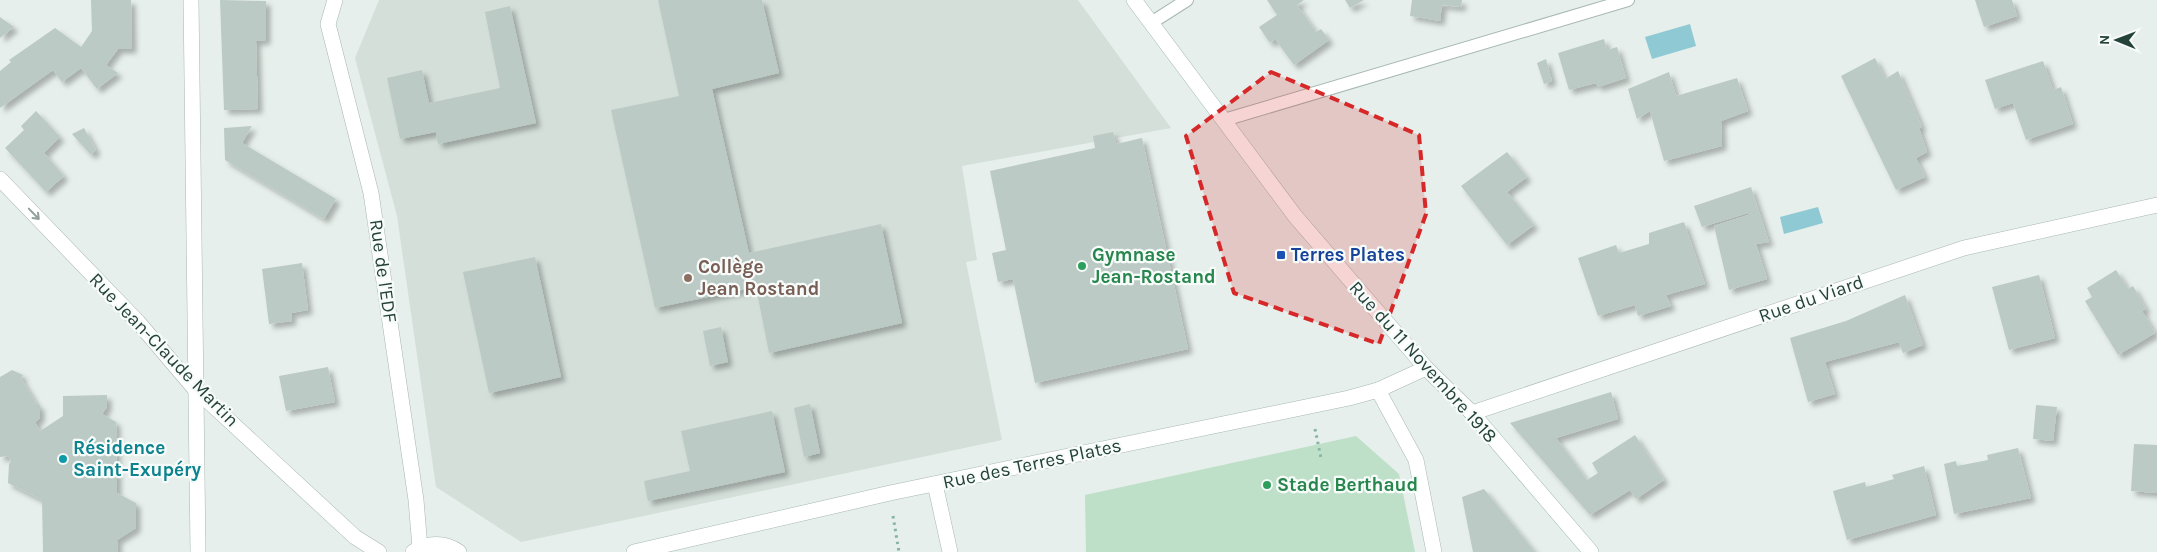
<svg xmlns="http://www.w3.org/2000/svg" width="2157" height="552" font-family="Karla,sans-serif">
<defs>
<filter id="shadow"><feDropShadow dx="4.5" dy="4.5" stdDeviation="2.5" flood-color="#0004"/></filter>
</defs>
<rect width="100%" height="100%" fill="#e6efeb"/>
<polygon fill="#d4dfda" points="379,0 1078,0 1171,128 962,166 977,260 966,262 1002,440 521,542 436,487 397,216 355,58"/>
<polygon fill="#bfe0c8" points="1356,436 1399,474 1415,552 1086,552 1085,495"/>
<g fill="#8ec9d4">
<polygon points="1690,24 1696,46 1652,59 1645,37"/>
<polygon points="1818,207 1823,223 1784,234 1780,217"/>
</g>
<g fill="#bbcac4" filter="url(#shadow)">
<polygon points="91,0 131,0 132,49 118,49 106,65 118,73 97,89 81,68 62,82 53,70 0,108 0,71 11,62 9,60 55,28 81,47 92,31"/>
<polygon points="220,0 266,1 266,40 256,41 258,109 224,110"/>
<polygon points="658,0 762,0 779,73 712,89 749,253 881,224 902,323 769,353 756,287 655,308 611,110 679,96"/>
<polygon points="1267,0 1304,0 1297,5 1316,32 1321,29 1329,40 1294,65 1275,39 1270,43 1259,27 1277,15"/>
<polygon points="1345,0 1364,0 1350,8"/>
<polygon points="1412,0 1462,0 1461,7 1442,5 1440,21 1410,16"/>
<polygon points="1975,0 2012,0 2017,16 1984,27"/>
<polygon points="510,6 536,123 438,144 436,132 400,139 387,78 422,70 429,103 500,88 485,12"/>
<polygon points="0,17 14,27 0,38"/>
<polygon points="1604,39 1607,50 1617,47 1626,78 1598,87 1596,83 1569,90 1558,53"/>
<polygon points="1875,58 1885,79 1898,71 1922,127 1919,128 1927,152 1916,158 1925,177 1896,190 1841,76"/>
<polygon points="1546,59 1552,81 1544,84 1537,63"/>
<polygon points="2043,61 2053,90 2061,87 2073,124 2026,140 2013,103 1995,109 1985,80"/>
<polygon points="1669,72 1676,96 1737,78 1748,111 1721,121 1722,146 1664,161 1650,111 1637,119 1628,89"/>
<polygon points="36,111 60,137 44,153 64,176 46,192 5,148 24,130 21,126"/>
<polygon points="252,126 242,143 336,199 324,219 225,160 224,128"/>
<polygon points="84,128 96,150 91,155 72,134"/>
<polygon points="1113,132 1116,144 1142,138 1188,349 1035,383 1013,279 998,282 992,253 1006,250 990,171 1095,148 1093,136"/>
<polygon points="1507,152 1527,177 1507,192 1534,225 1507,245 1461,186"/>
<polygon points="1751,187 1769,242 1756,244 1767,279 1729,290 1714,226 1748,215 1748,213 1702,227 1694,206"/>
<polygon points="1684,222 1705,284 1666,295 1671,306 1638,316 1635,305 1598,316 1578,258 1616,245 1619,253 1649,244 1649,233"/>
<polygon points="535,257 561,377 489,393 463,272"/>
<polygon points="302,263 308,310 291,313 292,321 269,324 262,269"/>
<polygon points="2116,270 2128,289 2133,286 2146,309 2142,311 2155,333 2118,355 2085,301 2092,297 2087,288"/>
<polygon points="2039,275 2055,338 2009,350 1992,287"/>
<polygon points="1905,295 1923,345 1903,353 1899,342 1825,362 1835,394 1808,402 1790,338 1846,321"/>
<polygon points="721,327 728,362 710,366 703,331"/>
<polygon points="328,367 335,402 286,411 279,376"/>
<polygon points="12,370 23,375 21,378 37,405 40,405 40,418 35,422 40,431 63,416 63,396 107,395 107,407 102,414 116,422 117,493 136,503 136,528 117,540 118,552 43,552 42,500 8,483 9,464 11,461 8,456 0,457 0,377"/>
<polygon points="1611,392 1618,419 1556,438 1587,480 1598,473 1592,463 1635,435 1664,480 1636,499 1630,490 1590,515 1510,423"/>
<polygon points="810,404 820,453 804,457 794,408"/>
<polygon points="2036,405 2057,407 2053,441 2033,439"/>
<polygon points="772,411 785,472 648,501 644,481 690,471 681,431"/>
<polygon points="2134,444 2157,445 2157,493 2131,491"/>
<polygon points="2018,448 2031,498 1954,514 1944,464 1956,461 1957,466 1988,460 1987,455"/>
<polygon points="1924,466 1936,515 1847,540 1833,491 1865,482 1866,487 1894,479 1892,475"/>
<polygon points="1484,489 1535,552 1473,552 1462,497"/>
</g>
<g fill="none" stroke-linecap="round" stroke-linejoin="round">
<g stroke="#a8b8b2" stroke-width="14">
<g id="service">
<polyline points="1151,23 1187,0"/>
<polyline points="1224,120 1628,0"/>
</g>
</g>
<g stroke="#a8b8b2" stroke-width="16">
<g id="minor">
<polyline points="191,0 198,552"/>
<polyline points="335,0 328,24 371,193 416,500 420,548"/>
<polyline points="0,179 138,322 194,388 355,537 379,552"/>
<polyline points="1378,390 1416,460 1434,552"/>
<polyline points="1472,413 1964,248 2157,205"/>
<polyline points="935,484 950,552"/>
<path d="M413 552C428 542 445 542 459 552"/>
<polyline points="634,552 890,493 1349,398 1378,390 1426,368"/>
</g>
</g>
<g stroke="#a4bbb3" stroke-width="16">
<polyline id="secondary" points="1134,0 1295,216 1426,368 1472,413 1591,552"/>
</g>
<g stroke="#86b3a5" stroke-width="3" stroke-dasharray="2.5 4" stroke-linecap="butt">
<polyline points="1315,429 1321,458"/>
<polyline points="893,516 899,552"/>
</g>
<use href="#service" stroke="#fff" stroke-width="12"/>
<use href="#minor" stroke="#fff" stroke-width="15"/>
<use href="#secondary" stroke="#fff" stroke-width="15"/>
</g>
<defs><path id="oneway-shaft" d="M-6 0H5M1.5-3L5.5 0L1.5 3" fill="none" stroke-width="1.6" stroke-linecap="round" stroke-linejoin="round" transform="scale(1.25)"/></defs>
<use stroke="#92a09c" href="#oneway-shaft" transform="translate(34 214) rotate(46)"/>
<path fill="#d62828" fill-opacity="0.2" stroke="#d62828" stroke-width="4" stroke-dasharray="10 6" stroke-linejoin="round" d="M1271 72 1419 135 1426 214 1379 344 1234 293 1186 136Z"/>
<rect fill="#1a4fb4" stroke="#f7fbf9" stroke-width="2" x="1276" y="250" width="10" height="10" rx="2.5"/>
<g fill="#2e9e5b" stroke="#f7fbf9" stroke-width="2">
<circle cx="1082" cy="266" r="5"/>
<circle cx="1267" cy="485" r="5"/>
</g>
<circle fill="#8d6e63" stroke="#f7fbf9" stroke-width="2" cx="688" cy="278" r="5"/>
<circle fill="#0f9aa8" stroke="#f7fbf9" stroke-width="2" cx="63" cy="459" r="5"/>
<g text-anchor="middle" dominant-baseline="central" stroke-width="4.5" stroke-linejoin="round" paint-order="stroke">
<g font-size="19" font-weight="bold" fill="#27864d" stroke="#f7fbf9" text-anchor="start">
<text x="1092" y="255">Gymnase<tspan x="1092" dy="22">Jean-Rostand</tspan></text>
<text x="1277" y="485">Stade Berthaud</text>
</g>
<g font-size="19" font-weight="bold" fill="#164399" stroke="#f7fbf9" text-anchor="start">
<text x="1291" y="255">Terres Plates</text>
</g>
<g font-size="19" font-weight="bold" fill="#785e54" stroke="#f7fbf9" text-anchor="start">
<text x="698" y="267">Collège<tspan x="698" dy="22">Jean Rostand</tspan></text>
</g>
<g font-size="19" fill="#24423a" stroke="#f7fbf9">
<text transform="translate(383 271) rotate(82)">Rue de l'EDF</text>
<text transform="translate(1811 299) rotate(-19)">Rue du Viard</text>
<text transform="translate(164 350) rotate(46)">Rue Jean-Claude Martin</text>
<text transform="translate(1423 362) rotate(48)">Rue du 11 Novembre 1918</text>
<text transform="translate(1032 464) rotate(-12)">Rue des Terres Plates</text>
</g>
<g font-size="19" font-weight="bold" fill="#0d838f" stroke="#f7fbf9" text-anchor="start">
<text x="73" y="448">Résidence<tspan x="73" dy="22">Saint-Exupéry</tspan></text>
</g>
</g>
<g transform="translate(2117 40) rotate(271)" stroke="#f7fbf9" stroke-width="4" paint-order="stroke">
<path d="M0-4L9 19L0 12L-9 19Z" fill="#24423a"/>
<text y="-8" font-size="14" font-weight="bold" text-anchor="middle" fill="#24423a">N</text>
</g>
</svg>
